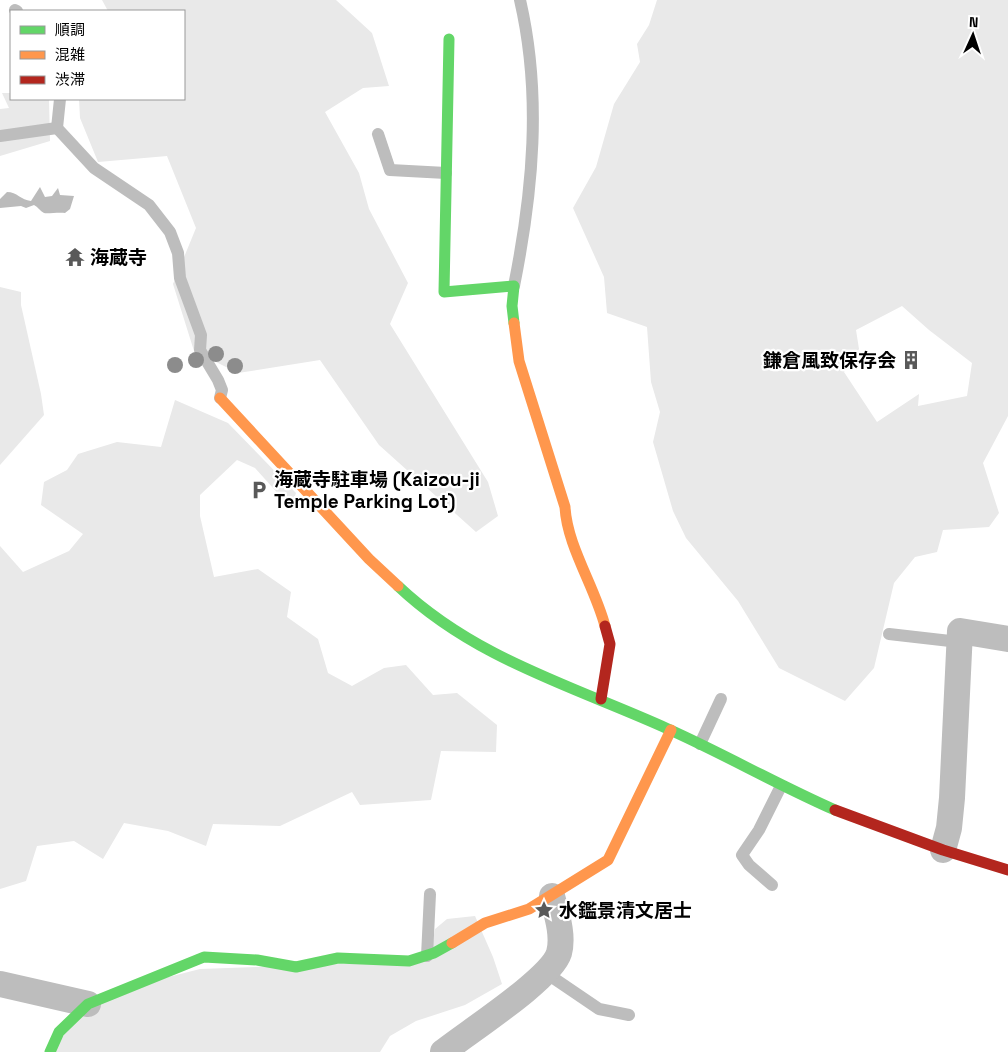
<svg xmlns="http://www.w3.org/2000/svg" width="1008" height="1052" font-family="'Space Grotesk','Noto Sans JP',sans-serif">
<rect width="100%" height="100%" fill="#fff"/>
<g fill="#e9e9e9" fill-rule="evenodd">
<polygon points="102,0 336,0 372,33 389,86 363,88 325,112 359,173 369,209 408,283 390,324 488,482 498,516 476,532 379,445 320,360 238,373 194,351 173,284 196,228 167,156 98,162 80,118 79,99 184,99 184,11 108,11"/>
<path d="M657 0H1008V416L983 463 999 513 989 527 943 530 937 552 915 557 894 583 874 668 845 701 779 668 738 601 686 538 673 511 653 442 660 412 651 382 647 327 607 313 604 277 573 208 596 167 614 104 640 62 637 44 649 25ZM902 306 929 330 972 363 967 396 918 406 919 394 877 422 844 372 859 349 856 330Z"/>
<polygon points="2,93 11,93 11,99 49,99 50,141 0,156 0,109 9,108"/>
<polygon points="0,287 21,292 21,305 41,394 44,415 0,465"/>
<polygon points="175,400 228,423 296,493 291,508 255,468 237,460 200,495 200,516 214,577 258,569 291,592 287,617 318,639 328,673 352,686 384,668 406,665 433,695 457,693 497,725 496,752 441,751 431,800 360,805 352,792 280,826 213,824 206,846 168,831 124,823 103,859 74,841 37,846 26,881 0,889 0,546 23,572 69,551 83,534 41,505 44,482 67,470 78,454 117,442 161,447"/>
<polygon points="475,916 493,957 502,984 465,1005 416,1021 390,1036 380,1052 52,1052 90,997 200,969 430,961 435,929 447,919"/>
</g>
<path fill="#bbb" d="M40 187 45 197 52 196 58 188 60 195 74 196 70 209 65 213C59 212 47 214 44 213 40 211 38 207 34 205L26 208 21 206 0 208V199L7 192C17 192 21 200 31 201Z"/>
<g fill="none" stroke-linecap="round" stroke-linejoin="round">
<g stroke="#bdbdbd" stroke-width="12">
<polyline points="15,10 17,11"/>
<polyline points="60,99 57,128 94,168 149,205 170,232 178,253 180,278 201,335 200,350 218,380 222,390 220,398"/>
<polyline points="378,134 390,170 446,173"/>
<polyline points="0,136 57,128"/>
<path d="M514 286C533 191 542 95 520 0"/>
<polyline points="889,634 959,642"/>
<polyline points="700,744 721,699"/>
<polyline points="772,885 749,865 742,855 759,830 781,786"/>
<polyline points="427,956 430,894"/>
<polyline points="546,973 599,1009 629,1015"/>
</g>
<g stroke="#bdbdbd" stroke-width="26">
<polyline points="943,850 949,828 952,798 960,631 1008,639"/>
<polyline points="0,984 88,1004"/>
<path d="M443 1052C468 1032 551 979 559 953 564 935 556 912 552 896"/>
</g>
<g stroke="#63d668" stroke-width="11">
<polyline points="449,39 444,292 514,286 512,306 514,323"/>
<path d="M398 586C475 659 573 686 668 729 724 754 778 785 835 810"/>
<polyline points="50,1052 59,1032 88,1004 204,957 257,960 296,967 338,958 409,961 434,953 452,943"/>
</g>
<g stroke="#ff974d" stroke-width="11">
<path d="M514 323 519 361 565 507C567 546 595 587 605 626"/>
<polyline points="220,398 369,559 398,586"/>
<polyline points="452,943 485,923 529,909 608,860 671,730"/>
</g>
<g stroke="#b3261e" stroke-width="11">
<polyline points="601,699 610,644 605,626"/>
<polyline points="835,810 943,850 1008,870"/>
</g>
</g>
<g fill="#8c8c8c">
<circle cx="216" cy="354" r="8"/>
<circle cx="196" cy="360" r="8"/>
<circle cx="175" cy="365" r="8"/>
<circle cx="235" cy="366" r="8"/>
</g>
<defs>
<g id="temple-bare" transform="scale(1.5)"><path d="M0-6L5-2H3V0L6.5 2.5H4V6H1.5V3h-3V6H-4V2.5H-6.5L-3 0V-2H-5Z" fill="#595959" stroke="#fff" stroke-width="2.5" paint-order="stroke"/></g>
<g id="building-bare" transform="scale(1.5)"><path d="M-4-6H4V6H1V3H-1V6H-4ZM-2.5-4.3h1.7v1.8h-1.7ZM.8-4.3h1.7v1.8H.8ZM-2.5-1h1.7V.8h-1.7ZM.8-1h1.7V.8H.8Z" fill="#595959" stroke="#fff" stroke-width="2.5" paint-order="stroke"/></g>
<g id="parking-bare" transform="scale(1.5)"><path d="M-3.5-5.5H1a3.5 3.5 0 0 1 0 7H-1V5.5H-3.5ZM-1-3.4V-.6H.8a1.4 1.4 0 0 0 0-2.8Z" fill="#595959" stroke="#fff" stroke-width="2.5" paint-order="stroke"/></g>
<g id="sight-bare" transform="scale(1.5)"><path d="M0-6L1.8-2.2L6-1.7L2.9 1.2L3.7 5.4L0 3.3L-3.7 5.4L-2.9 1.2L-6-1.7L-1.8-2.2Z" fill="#595959" stroke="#fff" stroke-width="2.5" paint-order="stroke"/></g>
</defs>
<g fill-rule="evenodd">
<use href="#temple-bare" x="75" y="257"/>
<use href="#building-bare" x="911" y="360"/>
<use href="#parking-bare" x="259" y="490"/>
<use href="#sight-bare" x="544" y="910"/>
</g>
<g text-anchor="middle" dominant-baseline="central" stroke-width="4.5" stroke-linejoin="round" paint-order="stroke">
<g font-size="19" font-weight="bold" fill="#000" stroke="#fff" text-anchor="start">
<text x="90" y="257">海蔵寺</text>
<text x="896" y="360" text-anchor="end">鎌倉風致保存会</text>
<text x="274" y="479">海蔵寺駐車場 (Kaizou-ji<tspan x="274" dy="22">Temple Parking Lot)</tspan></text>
<text x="559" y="910">水鑑景清文居士</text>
</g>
</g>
<rect x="10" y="10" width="175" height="90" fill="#ffffff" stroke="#999999"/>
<rect x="20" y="26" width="25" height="8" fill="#63d668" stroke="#999999"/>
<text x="55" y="35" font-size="15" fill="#000000">順調</text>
<rect x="20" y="51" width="25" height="8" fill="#ff974d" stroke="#999999"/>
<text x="55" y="60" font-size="15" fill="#000000">混雑</text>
<rect x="20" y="76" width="25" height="8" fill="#b3261e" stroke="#999999"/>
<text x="55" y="85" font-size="15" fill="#000000">渋滞</text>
<g transform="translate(973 35) rotate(3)" stroke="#ffffff" stroke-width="4" paint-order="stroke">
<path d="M0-4L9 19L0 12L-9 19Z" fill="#000000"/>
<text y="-8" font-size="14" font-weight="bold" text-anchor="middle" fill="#000000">N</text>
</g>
</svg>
